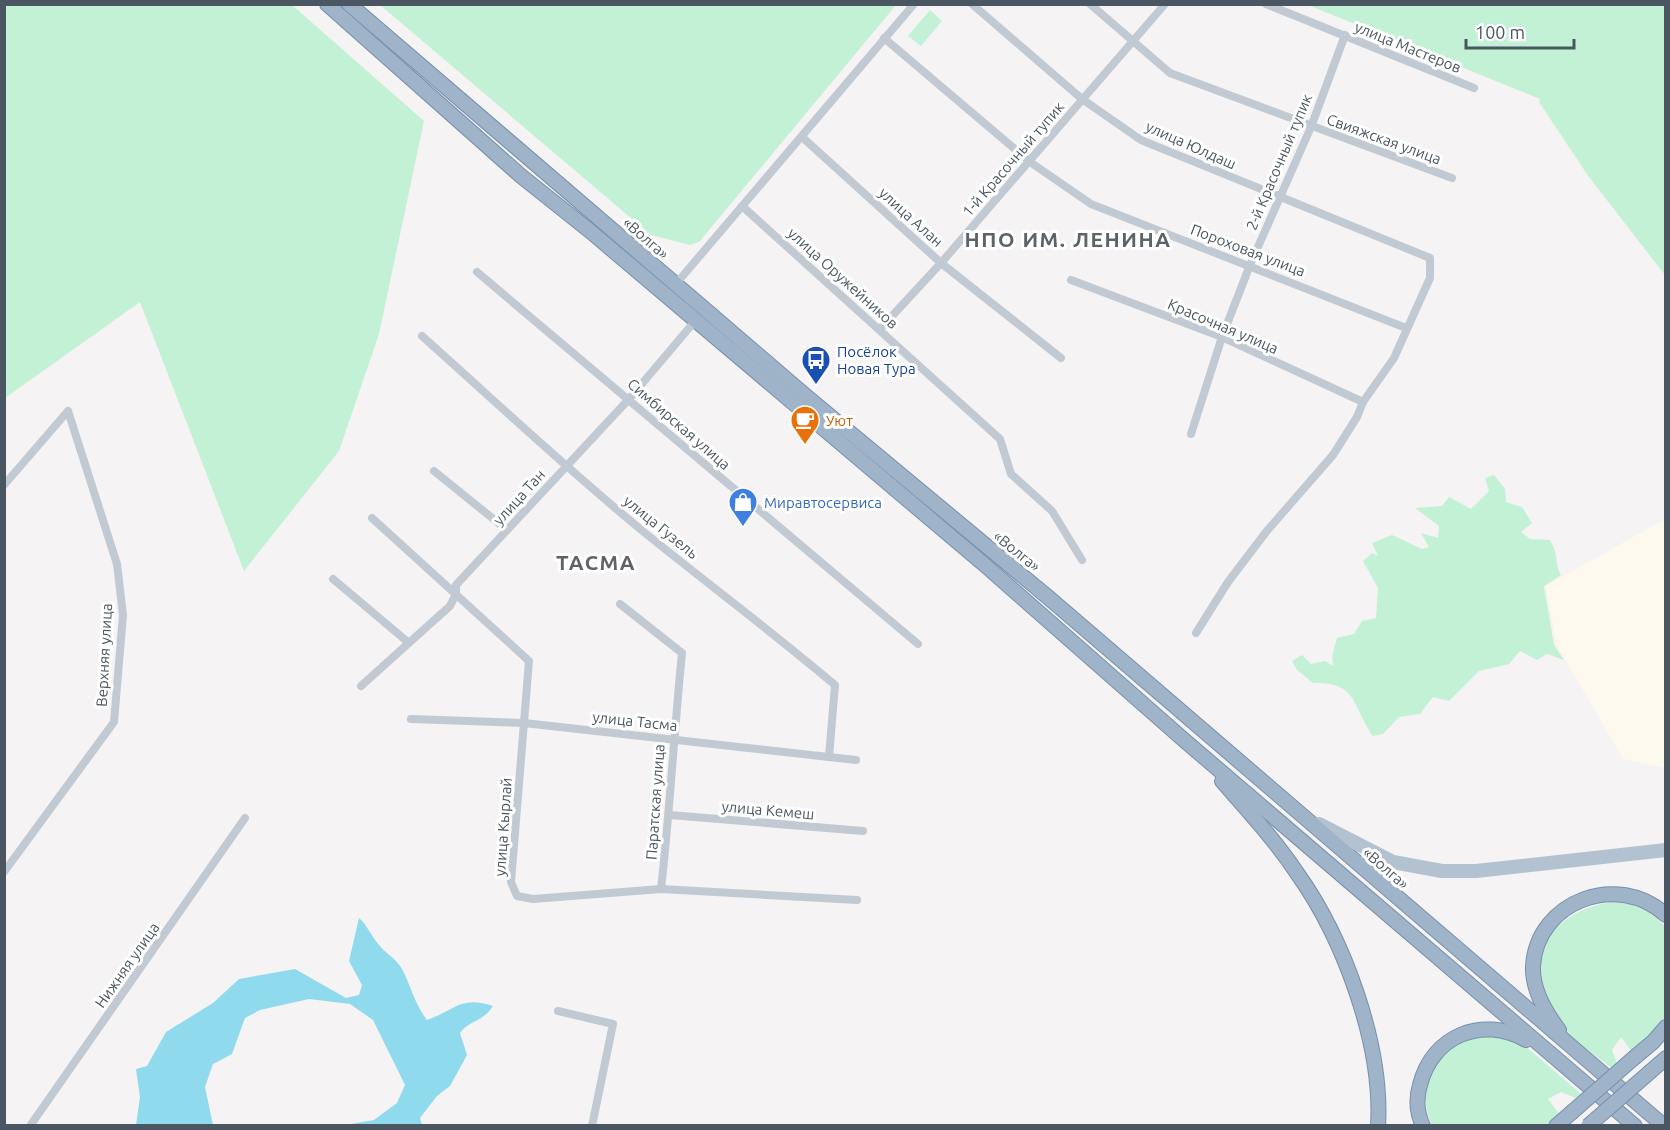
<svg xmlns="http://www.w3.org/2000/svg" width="1670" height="1130" font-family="Ubuntu,sans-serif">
<rect width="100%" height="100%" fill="#f5f3f3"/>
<polygon fill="#fdf9ef" points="1665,519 1665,768 1623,759 1556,644 1546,586"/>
<g fill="#c3f1d5">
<polygon points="5,4 292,5 424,121 379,334 339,451 244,571 140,302 5,398"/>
<polygon points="380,5 896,5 699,242 690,245 651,235"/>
<polygon points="1308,5 1665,5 1665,275 1589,177 1539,102 1540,99"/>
<polygon points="930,10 942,21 921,46 908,36"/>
<path d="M1494 475 1505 489 1506 502 1522 507 1532 523 1521 532 1530 539 1550 540C1559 556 1554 561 1561 575L1544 586 1554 645 1564 660 1547 654 1537 660 1520 651 1509 664 1479 671 1449 701 1433 697 1420 714 1399 717 1383 734 1373 736C1351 704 1358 682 1313 683L1297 670 1292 661 1302 655 1311 664 1325 661 1333 666 1332 656 1337 638 1354 634 1362 621 1376 618 1378 588 1363 561 1372 553 1378 556 1372 543 1392 535 1422 549 1429 547 1421 533 1438 538 1439 526 1415 508 1442 506 1449 497 1471 509 1489 491 1485 478Z"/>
<path d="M1621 901 1647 910 1665 926V1022L1632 1052 1621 1037 1612 1050 1617 1063 1612 1068C1592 1053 1553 1025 1543 1002 1540 995 1541 986 1540 979 1534 930 1578 904 1621 901Z"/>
<path d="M1482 1035 1516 1038 1581 1094 1576 1098 1561 1092 1548 1099 1560 1115 1547 1125 1433 1126C1419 1103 1426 1067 1446 1050 1456 1042 1469 1038 1482 1035Z"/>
</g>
<path fill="#90daee" d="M359 918C368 926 371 936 379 945 386 954 396 958 402 969 411 986 414 1003 427 1020 455 1010 461 995 493 1006 482 1023 469 1020 460 1033L467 1055 450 1086 437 1096 420 1118 422 1125H345L374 1120 397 1103 405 1085 373 1020 350 1004 309 999 260 1010 245 1018 232 1054 213 1064 205 1087 213 1125H136L140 1097 136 1069 147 1066 166 1032 213 1003 239 979 295 969 346 998 359 995 362 985 349 961Z"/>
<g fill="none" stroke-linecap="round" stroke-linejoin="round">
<g stroke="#7690ad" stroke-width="16">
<g id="trunk">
<polyline points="327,4 521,176 590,231 986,566 1184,740 1635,1126"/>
<polyline points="349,4 806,396 1049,598 1664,1126"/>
<path d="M1222 781C1248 811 1275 840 1297 873 1344 939 1383 1045 1378 1126"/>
<path d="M1559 1030C1546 1013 1532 989 1533 966 1537 901 1618 871 1666 915"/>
<polyline points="1635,1057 1653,1042 1666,1027"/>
<polyline points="1651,1071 1666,1058"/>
<path d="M1423 1126C1417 1113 1416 1098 1420 1085 1432 1036 1482 1015 1526 1040"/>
<polyline points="1556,1126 1571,1113"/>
</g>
</g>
<g stroke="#c1cad2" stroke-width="8">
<polyline points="972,4 1082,99 1141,140 1430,258 1430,278 1394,358 1363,402 1357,417 1333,455 1266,532 1228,582 1196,633"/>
<polyline points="1090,4 1170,73 1452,178"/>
<polyline points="1266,4 1474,88"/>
<polyline points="884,38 1030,162 1091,204 1406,328"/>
<polyline points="802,137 941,263 1061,358"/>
<polyline points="742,206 1000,439 1011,474 1052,511 1082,560"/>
<polyline points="477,272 918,644"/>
<polyline points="1071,280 1222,337 1363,402"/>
<polyline points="675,285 914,4"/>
<polyline points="880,329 941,263 1165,4"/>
<path d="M422 336C497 403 571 473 650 537 712 587 775 634 835 685L829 757"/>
<polyline points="1191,434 1222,337 1250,265 1311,127 1345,35"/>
<polyline points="434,471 507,530"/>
<polyline points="4,485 68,411"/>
<polyline points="372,518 529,661 511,882 517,896 533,899 661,889 857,900"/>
<polyline points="333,579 409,643"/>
<path d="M620 604 682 653C674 732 670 810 661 889"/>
<polyline points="361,686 450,606 456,594 456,585 629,399 695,321"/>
<polyline points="411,719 524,723 856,760"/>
<polyline points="670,815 863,831"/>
<polyline points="4,872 114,722 123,615 117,564 68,411"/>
<polyline points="558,1011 613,1024 592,1126"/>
<polyline points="30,1126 245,818"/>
</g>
<polyline stroke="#b3c2d1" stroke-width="14" points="1319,824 1393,862 1442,871 1476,871 1666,850"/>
<use href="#trunk" stroke="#9fb4c9" stroke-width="14"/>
<g stroke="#7690ad" stroke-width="16" stroke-linecap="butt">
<g id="trunk-bridge">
<polyline points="1571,1113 1635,1057"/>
<polyline points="1588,1126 1651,1071"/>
</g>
</g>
<use href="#trunk-bridge" stroke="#9fb4c9" stroke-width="14"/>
</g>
<defs>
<g id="bus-pin" transform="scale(1.5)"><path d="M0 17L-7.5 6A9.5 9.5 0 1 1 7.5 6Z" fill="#1a4fb4" stroke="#fff"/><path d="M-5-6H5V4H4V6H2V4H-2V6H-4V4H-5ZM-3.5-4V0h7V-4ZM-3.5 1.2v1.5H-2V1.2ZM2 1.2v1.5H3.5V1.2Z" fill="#fff"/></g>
<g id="cafe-pin" transform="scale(1.5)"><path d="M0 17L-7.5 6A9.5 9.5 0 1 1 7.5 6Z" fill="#e8710a" stroke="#fff"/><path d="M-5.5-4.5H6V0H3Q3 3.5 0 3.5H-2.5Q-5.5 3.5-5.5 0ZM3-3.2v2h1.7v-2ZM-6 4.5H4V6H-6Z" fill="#fff"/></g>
<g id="shop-pin" transform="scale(1.5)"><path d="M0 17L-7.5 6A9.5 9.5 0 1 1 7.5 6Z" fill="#3f7fe0" stroke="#fff"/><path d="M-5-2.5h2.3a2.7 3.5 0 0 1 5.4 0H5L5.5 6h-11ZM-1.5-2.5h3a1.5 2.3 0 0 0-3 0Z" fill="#fff"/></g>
</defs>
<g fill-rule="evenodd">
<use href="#bus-pin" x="816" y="360"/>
<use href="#cafe-pin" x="805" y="420"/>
<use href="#shop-pin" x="743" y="502"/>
</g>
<g text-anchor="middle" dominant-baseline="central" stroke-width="6" stroke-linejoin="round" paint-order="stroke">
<g font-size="15" fill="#4a5661" stroke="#fff">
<text transform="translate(1408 47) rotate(22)">улица Мастеров</text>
<text transform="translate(1384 139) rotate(20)">Свияжская улица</text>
<text transform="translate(1191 145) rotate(24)">улица Юлдаш</text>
<text transform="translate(1013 159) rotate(-49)">1-й Красочный тупик</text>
<text transform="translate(1279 162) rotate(-67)">2-й Красочный тупик</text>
<text transform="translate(911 217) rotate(42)">улица Алан</text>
<text transform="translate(646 238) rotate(41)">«Волга»</text>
<text transform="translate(1248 250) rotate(21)">Пороховая улица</text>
<text transform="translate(843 278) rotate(42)">улица Оружейников</text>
<text transform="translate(1223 326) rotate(23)">Красочная улица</text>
<text transform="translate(679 424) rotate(41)">Симбирская улица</text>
<text transform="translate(519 497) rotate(-48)">улица Тан</text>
<text transform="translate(661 527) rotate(39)">улица Гузель</text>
<text transform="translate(1017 551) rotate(39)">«Волга»</text>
<text transform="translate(104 655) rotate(-87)">Верхняя улица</text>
<text transform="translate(635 721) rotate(6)">улица Тасма</text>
<text transform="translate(655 802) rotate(-86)">Паратская улица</text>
<text transform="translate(768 810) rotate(5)">улица Кемеш</text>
<text transform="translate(503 827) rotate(-86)">улица Кырлай</text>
<text transform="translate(1386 868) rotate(41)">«Волга»</text>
<text transform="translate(127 965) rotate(-55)">Нижняя улица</text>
</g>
<g font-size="15" fill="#164399" stroke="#fff" text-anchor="start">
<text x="837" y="351">Посёлок<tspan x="837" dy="17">Новая Тура</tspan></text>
</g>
<g font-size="15" fill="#c56008" stroke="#fff" text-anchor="start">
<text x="826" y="420">Уют</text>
</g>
<g font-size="15" fill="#366cbe" stroke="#fff" text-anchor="start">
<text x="764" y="502">Миравтосервиса</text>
</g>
<g font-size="21" font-weight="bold" letter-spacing="1.5" fill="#5f6368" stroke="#fff">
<text x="1068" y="239">НПО ИМ. ЛЕНИНА</text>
<text x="596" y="562">ТАСМА</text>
</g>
</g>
<rect width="1670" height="1130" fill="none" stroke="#4a5661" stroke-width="12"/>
<path d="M1466 39v9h108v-9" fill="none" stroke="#4a5661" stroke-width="3"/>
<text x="1475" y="39" font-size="18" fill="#4a5661" stroke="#ffffff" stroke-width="4.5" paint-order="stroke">100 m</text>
</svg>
